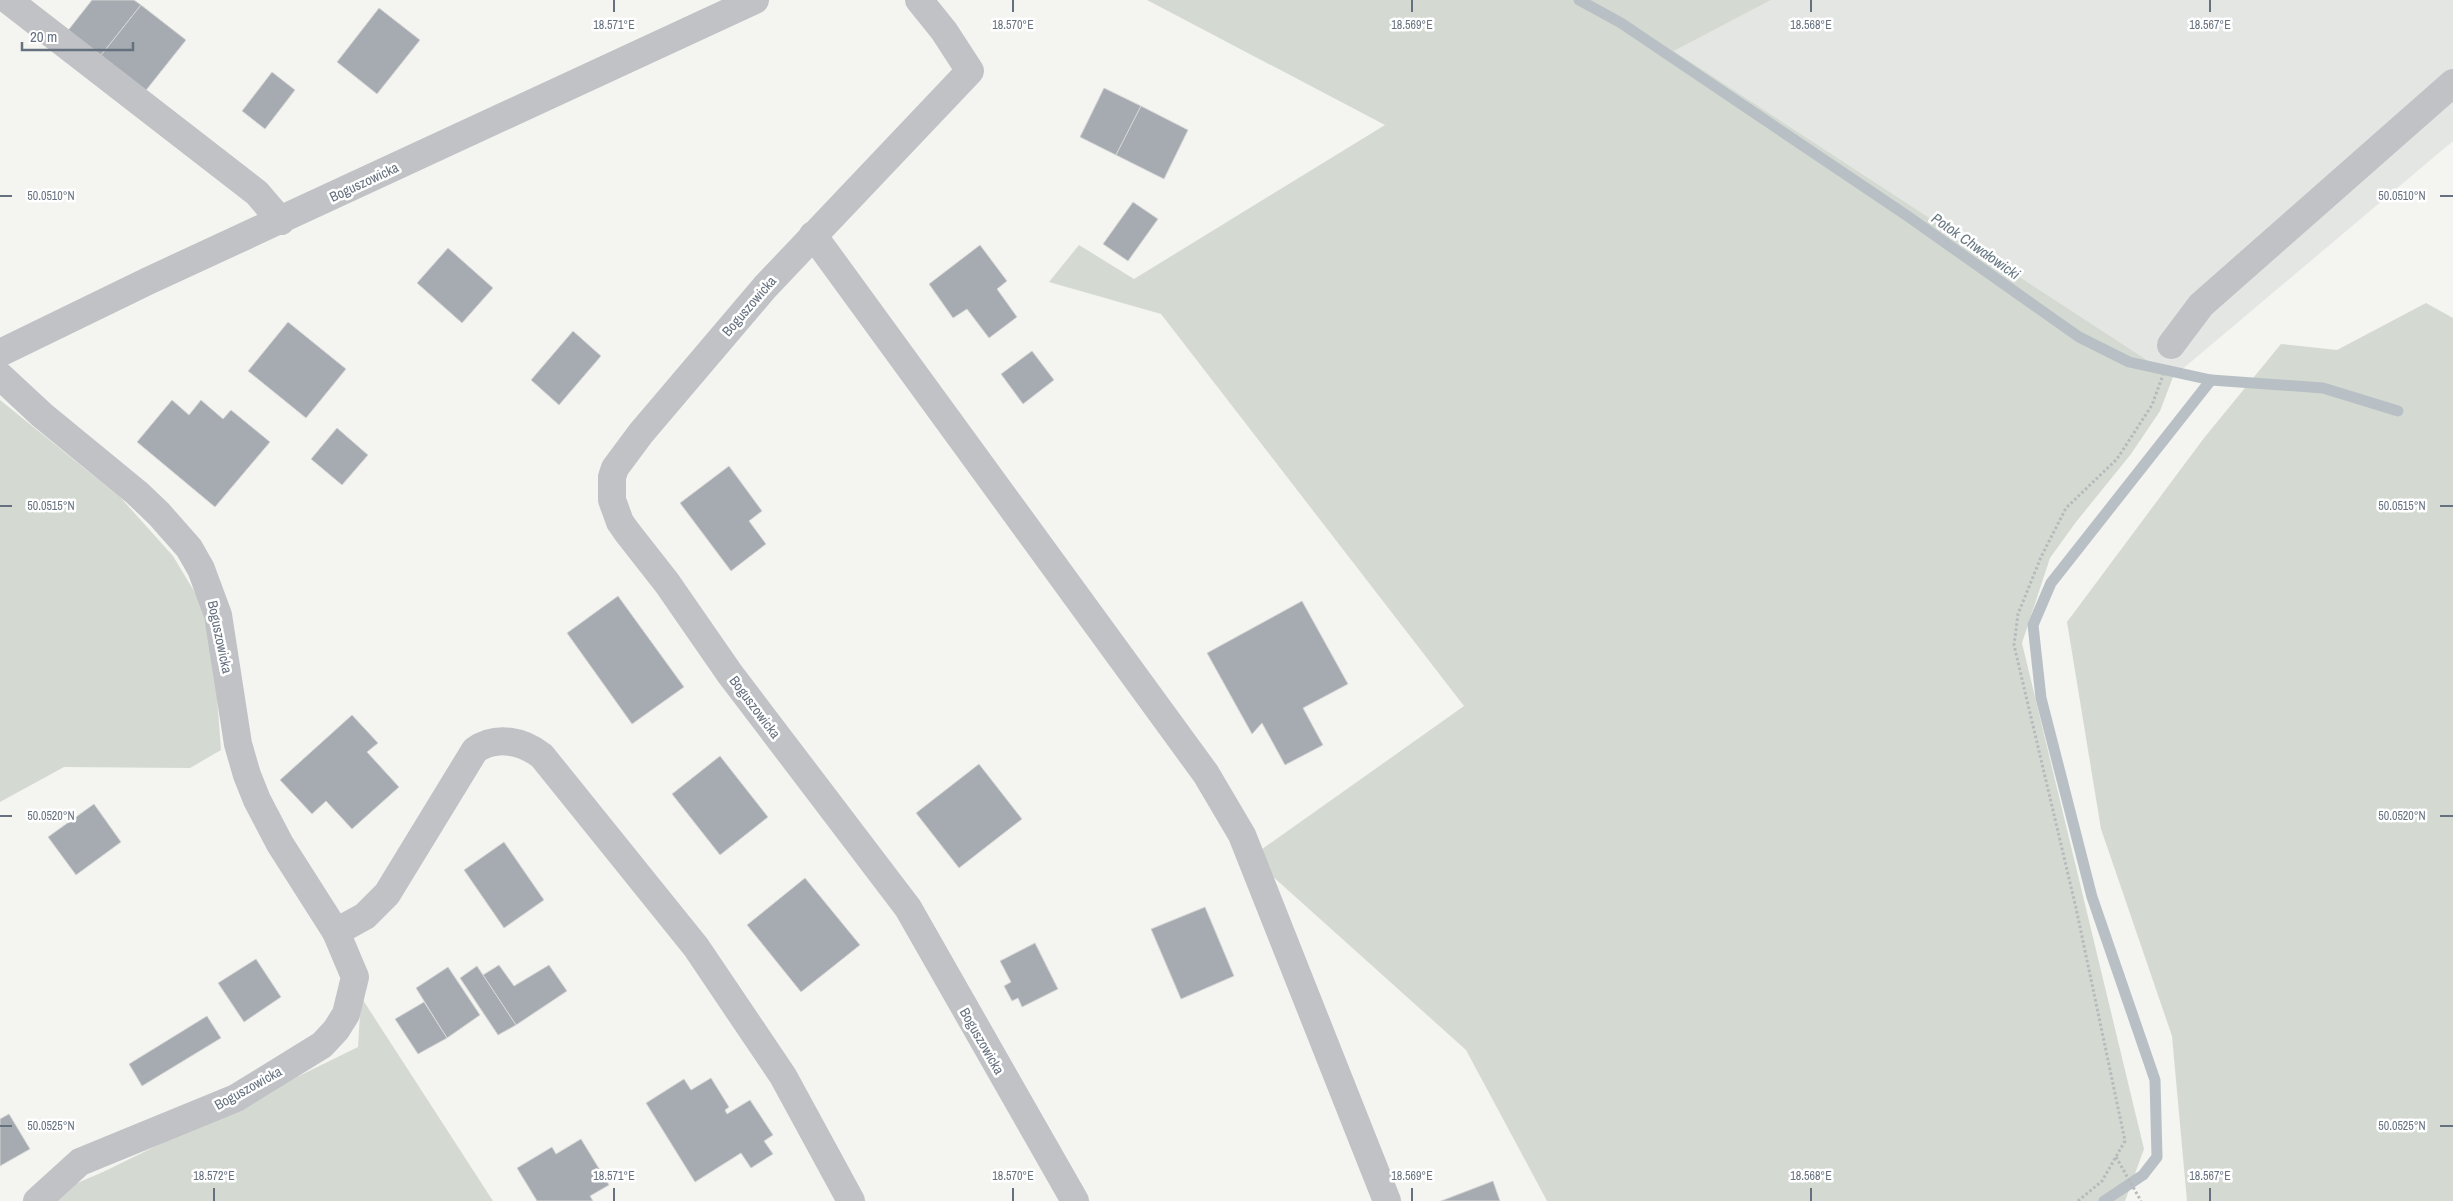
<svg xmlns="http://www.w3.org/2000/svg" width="2453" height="1201" font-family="'Archivo Narrow',sans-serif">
<rect width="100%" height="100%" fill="#f4f4f1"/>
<polygon fill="#e4e6e4" points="1771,0 2453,0 2453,141 2173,377 1674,51"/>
<g fill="#d4dad2">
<polygon points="1147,0 1771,0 1674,51 2173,377 2160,411 2131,454 2076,522 2050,558 2022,643 2144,1149 2125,1201 1547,1201 1466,1050 1251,857 1464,706 1161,314 1049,282 1079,245 1134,279 1385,125"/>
<polygon points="2426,303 2453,318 2453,1201 2187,1201 2172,1036 2101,829 2067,622 2204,438 2281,344 2337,350"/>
<polygon points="0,400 120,497 173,556 203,606 215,671 221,750 190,768 64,767 0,802"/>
<polygon points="361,997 493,1201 35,1201 103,1172 358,1047"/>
</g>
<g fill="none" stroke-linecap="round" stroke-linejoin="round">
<g stroke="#b8c0c5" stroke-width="11">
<polyline points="1579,0 1621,23 1906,215 2079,337 2129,362 2211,380 2323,388 2398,411"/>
<polyline points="2104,1201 2143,1175 2157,1157 2155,1080 2092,897 2041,698 2033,625 2051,583 2211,380"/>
</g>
</g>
<g fill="#a5abb1" stroke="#d5d5d4">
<polygon points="92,0 134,0 141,5 98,59 66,33"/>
<polygon points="141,5 186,40 143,94 98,59"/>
<polygon points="379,8 420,40 377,94 337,62"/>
<polygon points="272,72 295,90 265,129 242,111"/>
<polygon points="1104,88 1141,106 1116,155 1080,137"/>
<polygon points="1141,106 1188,130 1164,179 1116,155"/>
<polygon points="1133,202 1158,219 1128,261 1103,244"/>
<polygon points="980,245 1007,281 997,289 1017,317 989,338 967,309 953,318 929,284"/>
<polygon points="448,248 493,288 462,323 417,283"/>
<polygon points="288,322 346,369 306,418 248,371"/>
<polygon points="573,331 601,356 559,405 531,380"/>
<polygon points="1032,351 1054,380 1023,404 1001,374"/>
<polygon points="172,400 189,415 201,400 223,419 231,410 270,442 215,507 137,442"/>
<polygon points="337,428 368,455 342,485 311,459"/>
<polygon points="729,466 762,511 749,521 766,544 731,571 680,503"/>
<polygon points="618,596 684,687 632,724 567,633"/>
<polygon points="1302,601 1348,684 1303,708 1323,745 1285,765 1262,723 1252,734 1207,653"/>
<polygon points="352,715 378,743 367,752 399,787 352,829 326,801 312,814 280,780"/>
<polygon points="720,756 768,817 720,855 672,794"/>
<polygon points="979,764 1022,819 959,868 916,813"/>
<polygon points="94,804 121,842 76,875 48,837"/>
<polygon points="504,842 544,900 504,928 464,870"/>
<polygon points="805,878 860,945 801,992 747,925"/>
<polygon points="1205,907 1234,976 1181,999 1151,929"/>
<polygon points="1035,943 1058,989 1022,1007 1018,998 1012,1001 1004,986 1011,982 1000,961"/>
<polygon points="256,959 281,997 244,1022 218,983"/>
<polygon points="499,965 514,986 549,965 567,991 516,1025 483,975"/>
<polygon points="477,966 516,1025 498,1035 460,978"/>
<polygon points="448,967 480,1015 447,1038 416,988"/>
<polygon points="424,1002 447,1038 418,1054 395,1019"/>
<polygon points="207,1016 221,1038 142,1086 129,1064"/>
<polygon points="711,1078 729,1107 725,1110 727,1114 750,1100 773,1135 764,1141 773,1154 751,1168 741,1153 695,1182 646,1103 684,1079 691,1090"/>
<polygon points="9,1114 30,1149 0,1166 0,1119"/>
<polygon points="581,1139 609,1185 590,1196 593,1201 537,1201 517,1168 552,1147 556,1154"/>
<polygon points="1493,1181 1500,1201 1441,1201"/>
</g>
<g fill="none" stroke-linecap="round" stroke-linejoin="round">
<g stroke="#b7b9bc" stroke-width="3" stroke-dasharray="2.5 2.5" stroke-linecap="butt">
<polyline points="2116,1157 2141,1201"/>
<polyline points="2078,1201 2102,1181 2125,1141 2076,908 2014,645 2018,614 2041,557 2066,508 2117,459 2152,405 2163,375"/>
</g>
<g stroke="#c0c2c6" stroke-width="28">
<polyline points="8,0 257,193 281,221"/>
<polyline points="919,0 944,31 970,71 765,287 641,433 615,468 612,477 612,500 620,522 627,532 667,583 730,674 908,908 1075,1201"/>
<polyline points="813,235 1206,774 1242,835 1387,1201"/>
<polyline points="2171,345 2201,305 2453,83"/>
<polyline points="0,353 148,281 755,0"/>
<polyline points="0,376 42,415 137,493 159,514 189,548 201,569 218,615 238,744 247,775 257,800 280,844 336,932 355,977 346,1014 336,1030 322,1045 236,1098 80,1162 37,1201"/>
<path d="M336 932 365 916 387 894 475 750C497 735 523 741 542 756L696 947 783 1076 851 1201"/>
</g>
</g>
<path fill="none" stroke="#66717f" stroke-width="2" d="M614 0V12M1013 0V12M1412 0V12M1811 0V12M2210 0V12M0 196H12M2440 196H2453M0 506H12M2440 506H2453M0 816H12M2440 816H2453M0 1126H12M2440 1126H2453M214 1188V1201M614 1188V1201M1013 1188V1201M1412 1188V1201M1811 1188V1201M2210 1188V1201"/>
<g text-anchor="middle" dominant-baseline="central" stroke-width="5" stroke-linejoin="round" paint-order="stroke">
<g font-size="14" fill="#66717f" stroke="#fff">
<text transform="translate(364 182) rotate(-25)">Boguszowicka</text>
<text transform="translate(749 306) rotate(-49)">Boguszowicka</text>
<text transform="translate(220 637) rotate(78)">Boguszowicka</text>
<text transform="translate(755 707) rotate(53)">Boguszowicka</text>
<text transform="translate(982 1041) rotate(60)">Boguszowicka</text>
<text transform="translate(248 1088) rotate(-29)">Boguszowicka</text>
</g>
<g font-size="15" font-style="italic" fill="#677882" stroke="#fff">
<text transform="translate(1976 246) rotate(35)">Potok Chwałowicki</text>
</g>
</g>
<g font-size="12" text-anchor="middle" fill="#66717f" stroke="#fff" stroke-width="5" stroke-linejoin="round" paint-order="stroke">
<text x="614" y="29">18.571°E</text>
<text x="1013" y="29">18.570°E</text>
<text x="1412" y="29">18.569°E</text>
<text x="1811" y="29">18.568°E</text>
<text x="2210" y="29">18.567°E</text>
<text x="2402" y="200">50.0510°N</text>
<text x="51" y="200">50.0510°N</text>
<text x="2402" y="510">50.0515°N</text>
<text x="51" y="510">50.0515°N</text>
<text x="2402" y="820">50.0520°N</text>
<text x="51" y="820">50.0520°N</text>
<text x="2402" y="1130">50.0525°N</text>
<text x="51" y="1130">50.0525°N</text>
<text x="214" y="1180">18.572°E</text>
<text x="614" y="1180">18.571°E</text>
<text x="1013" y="1180">18.570°E</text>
<text x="1412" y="1180">18.569°E</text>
<text x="1811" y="1180">18.568°E</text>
<text x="2210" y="1180">18.567°E</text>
</g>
<path d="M22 42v8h111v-8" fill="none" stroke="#66717f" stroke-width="2.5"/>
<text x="30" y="42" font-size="15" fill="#66717f" stroke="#ffffff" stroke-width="4" paint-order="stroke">20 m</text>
</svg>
